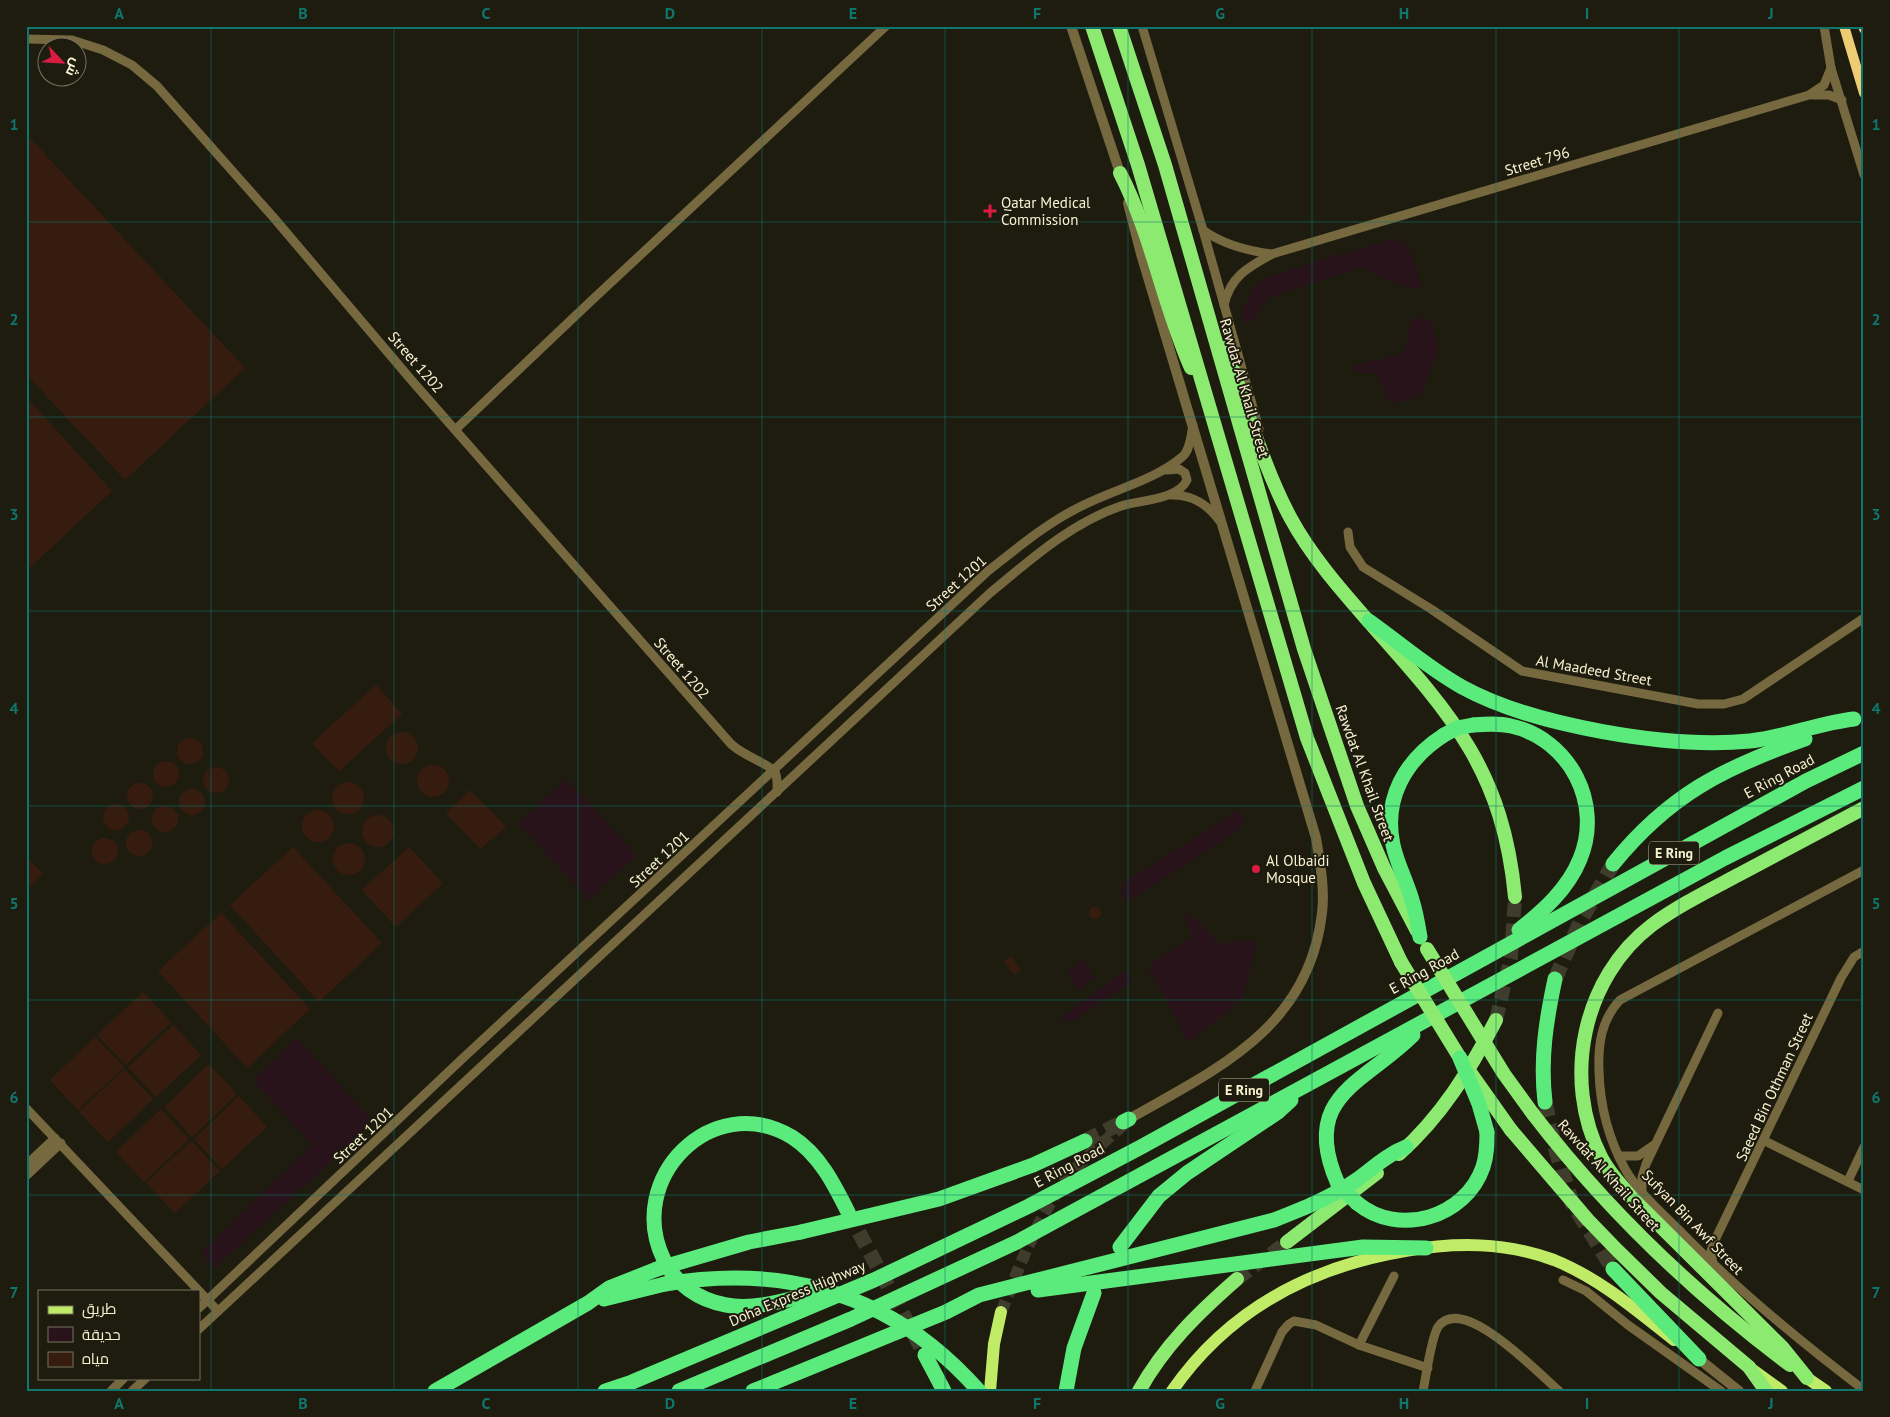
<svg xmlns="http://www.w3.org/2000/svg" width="1890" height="1417" font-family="'PT Sans',Cairo,sans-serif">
<rect width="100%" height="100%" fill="#1e1c0f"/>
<g fill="#271319">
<path d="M1394 238C1411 241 1417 271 1421 286L1420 288 1404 287 1360 268 1269 297 1253 321 1245 324 1241 314 1243 309 1254 288 1262 280 1270 276Z"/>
<path d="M1416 316 1431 321 1438 343V353L1421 394 1404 401 1392 403 1387 400 1379 378 1374 373H1360L1354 369 1357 364C1365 362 1394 357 1399 354 1413 345 1403 325 1416 316Z"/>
<polygon points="566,779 637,855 589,900 518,823"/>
<polygon points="1237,811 1241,812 1245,819 1238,830 1131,900 1128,901 1123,897 1120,890 1125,882"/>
<path d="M1189 915 1199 921 1218 943C1231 946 1242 936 1255 942V949L1244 995 1237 1004 1190 1041 1184 1038 1178 1021 1150 973 1151 964 1155 960 1190 939V929L1185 918Z"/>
<polygon points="1083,960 1095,978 1078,990 1066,972"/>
<polygon points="1125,971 1133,977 1132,981 1074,1021 1066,1020 1056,1023 1070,1010"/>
<polygon points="297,1038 374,1122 214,1269 201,1253 312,1145 253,1080"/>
</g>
<g fill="#361c0f">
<polygon points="26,134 245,368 125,480 26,374"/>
<polygon points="26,397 112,491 26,571"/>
<polygon points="376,685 402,714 339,771 312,743"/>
<circle cx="402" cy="748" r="16"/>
<circle cx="190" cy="751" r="13"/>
<circle cx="166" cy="774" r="13"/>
<circle cx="433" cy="781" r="16"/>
<circle cx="216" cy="780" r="13"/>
<circle cx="348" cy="798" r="16"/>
<circle cx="140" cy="796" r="13"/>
<circle cx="192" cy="802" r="13"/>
<polygon points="470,790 506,827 480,849 446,813"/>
<circle cx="116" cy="817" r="13"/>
<circle cx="165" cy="819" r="13"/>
<circle cx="318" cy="826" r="16"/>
<circle cx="378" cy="831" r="16"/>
<circle cx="139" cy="843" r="13"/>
<circle cx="105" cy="851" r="13"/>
<circle cx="349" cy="859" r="16"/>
<polygon points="293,847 382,943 319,1002 230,905"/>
<polygon points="409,847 443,883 396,927 362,890"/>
<polygon points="26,856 43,874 26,891"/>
<circle cx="1095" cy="913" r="6"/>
<polygon points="221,913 310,1009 247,1068 158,971"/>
<polygon points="1011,956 1021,970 1014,975 1004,962"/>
<polygon points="143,992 171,1022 126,1065 97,1035"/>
<polygon points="173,1025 201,1055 156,1097 128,1067"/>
<polygon points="95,1037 124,1067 78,1110 50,1080"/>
<polygon points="209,1064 237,1094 192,1137 164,1107"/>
<polygon points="124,1069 153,1099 108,1142 79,1112"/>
<polygon points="239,1096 267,1127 222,1169 194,1139"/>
<polygon points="161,1109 189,1139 144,1182 116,1152"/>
<polygon points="191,1141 220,1171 175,1213 146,1183"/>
</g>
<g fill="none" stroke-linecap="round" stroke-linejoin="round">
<path stroke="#3f3c2c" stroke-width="12" stroke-dasharray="12 6" stroke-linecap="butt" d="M1001 1312C1020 1266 1037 1217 1068 1177 1083 1158 1106 1141 1124 1124"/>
<g stroke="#3f3c2c" stroke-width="14" stroke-dasharray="14 7" stroke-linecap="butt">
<polyline points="1496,1020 1511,957 1515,897"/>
<polyline points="1237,1279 1287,1242"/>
</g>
<g stroke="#3f3c2c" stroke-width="15" stroke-dasharray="15 8" stroke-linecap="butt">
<polyline points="1555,979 1581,920 1613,864"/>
<polyline points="1545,1102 1554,1144 1572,1203 1613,1269"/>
<polyline points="1085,1141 1123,1122"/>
<polyline points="848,1212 925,1355"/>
</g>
<g stroke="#77693f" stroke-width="9">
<polyline points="1142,26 1203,230 1259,429"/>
<polyline points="1824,26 1831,68 1864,175"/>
<path d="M26 39 72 40 103 50 132 65 157 86 274 218 413 382 731 744C742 755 771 765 775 772 778 778 777 786 777 792"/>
<polyline points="1812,95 1829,95 1842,100"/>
<path d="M1203 230C1222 244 1249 251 1272 254"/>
<path d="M1224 305C1230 277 1248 267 1272 254L1809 95 1824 85 1831 68"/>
<polyline points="456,429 591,301 886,26"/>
<path d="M1172 495C1193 495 1207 504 1219 520"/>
<polyline points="1348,532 1350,547 1363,567 1431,609 1522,671 1698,704 1724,704 1743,699 1864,618"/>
<path d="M1864 870 1620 1000C1601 1020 1598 1045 1599 1071 1600 1106 1608 1138 1625 1169 1638 1192 1659 1210 1678 1229 1735 1288 1798 1340 1864 1390"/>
<polyline points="26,1108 218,1311"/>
<polyline points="1765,1141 1864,1190"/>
<polyline points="1619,1156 1638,1156 1654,1145"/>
<polyline points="26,1165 55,1138"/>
<polyline points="26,1176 61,1143"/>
<polyline points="1848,1181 1864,1147"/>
<polyline points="1642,1192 1642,1177 1646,1164 1718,1013"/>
<polyline points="1713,1264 1711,1251 1715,1240 1841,978 1854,957 1864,951"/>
<polyline points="1563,1280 1586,1291 1628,1325 1721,1391"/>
<path d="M199 1308 462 1059 988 571C1015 550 1042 527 1072 511 1107 491 1153 482 1182 457 1190 451 1191 435 1193 425"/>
<path d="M199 1329 990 593C1030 560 1071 523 1121 506 1140 500 1178 500 1187 480L1185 473 1179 469 1167 470"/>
<polyline points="1359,1345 1394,1276"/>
<polyline points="111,1391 124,1378"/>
<polyline points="132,1391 146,1378"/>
<polyline points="1255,1391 1282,1332 1289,1324 1294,1321 1316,1325 1359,1345 1428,1368"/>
<path d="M1423 1391C1426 1377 1431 1338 1438 1327 1462 1292 1539 1374 1559 1391"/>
</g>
<g stroke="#77693f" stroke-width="10">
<polyline points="1071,26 1122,179"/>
<path d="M1128 203 1141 254 1316 838C1320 863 1325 888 1322 913 1309 1028 1217 1069 1129 1119"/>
<polyline points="1699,1359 1739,1391"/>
</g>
<g stroke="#edcd74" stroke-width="10">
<polyline points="1844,26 1864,93"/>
<polyline points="1863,26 1864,29"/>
</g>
<g stroke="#bfeb66" stroke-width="12">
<polyline points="1753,1370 1782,1391"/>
<polyline points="1807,1378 1826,1391"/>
<polyline points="990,1391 994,1344 1001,1312"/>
<path d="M1172 1391C1228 1310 1311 1267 1405 1251 1456 1242 1505 1242 1554 1260 1599 1278 1636 1310 1674 1340"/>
</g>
<g stroke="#8dea71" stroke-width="14">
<polyline points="1092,26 1138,165 1307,738 1364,883 1401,962"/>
<polyline points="1119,26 1165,165 1304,649 1357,806 1384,868 1417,931"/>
<path d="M1120 173C1152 235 1163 305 1191 368"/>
<path d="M1224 348C1235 371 1241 396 1250 420 1261 452 1274 487 1290 517 1311 556 1341 590 1370 623 1451 714 1503 770 1515 897"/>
<path d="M1533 1114C1606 1209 1694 1293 1790 1365"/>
<polyline points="1511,1130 1588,1220 1618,1251 1661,1293 1749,1367 1766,1391"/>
<path d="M1399 1154C1441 1117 1470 1070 1496 1020"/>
<polyline points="1287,1242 1377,1173"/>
<path d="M1807 1378 1782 1347 1633 1199C1622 1186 1609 1173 1601 1157 1562 1080 1582 978 1652 925 1679 905 1710 890 1740 874 1781 852 1822 830 1864 808"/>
<path d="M1139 1391C1164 1346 1198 1313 1237 1279"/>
</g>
<g stroke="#5bea7c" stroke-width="15">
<path d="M1369 621C1400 643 1428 668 1462 687 1533 726 1670 749 1750 741 1786 737 1819 723 1854 719"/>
<path d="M1473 725C1486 724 1499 723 1511 726 1570 739 1603 804 1580 859 1568 889 1543 911 1519 930"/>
<path d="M1613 864C1669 795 1723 768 1805 739"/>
<path d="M1420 937C1418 925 1416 912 1412 900 1407 882 1397 864 1393 845 1383 799 1405 760 1444 735"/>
<path d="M1545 1102C1540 1059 1546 1021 1555 979"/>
<polyline points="1123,1122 1129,1119"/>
<path d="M1338 1184C1299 1096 1364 1084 1413 1035"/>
<path d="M1357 1203C1399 1238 1466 1217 1483 1167 1487 1155 1487 1144 1487 1132"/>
<polyline points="801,1232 939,1199 1033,1165 1085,1141"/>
<polyline points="1120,1247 1159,1196 1187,1173 1278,1112 1291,1100"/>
<polyline points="1613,1269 1699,1359"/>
<path d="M826 1290C794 1297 759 1311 726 1305 698 1300 676 1284 664 1260 624 1179 712 1089 792 1137 819 1154 834 1184 848 1212"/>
<polyline points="1038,1290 1363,1247 1426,1248"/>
<polyline points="604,1299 665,1284"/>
<polyline points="925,1355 944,1391"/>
<polyline points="435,1391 588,1303 609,1288 657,1269"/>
<polyline points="605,1391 632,1382 874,1280 1029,1206 1141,1147 1806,781 1864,753"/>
<polyline points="679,1391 851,1319 1017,1242 1725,858 1864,788"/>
<path d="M753 1391 946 1312 979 1295 1274 1220C1302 1209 1330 1198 1355 1181 1372 1169 1386 1155 1406 1147"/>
<polyline points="1066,1391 1074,1348 1094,1293"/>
</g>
<g stroke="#8dea71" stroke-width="14">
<polyline points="1427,949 1504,1074 1533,1114"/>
<polyline points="1401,962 1460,1058 1511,1130"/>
</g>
<g stroke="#5bea7c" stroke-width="15">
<polyline points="1444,735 1457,728 1473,725"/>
<polyline points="1460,1058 1479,1104 1487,1132"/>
<polyline points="1338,1184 1357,1203"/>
<polyline points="657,1269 749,1242 801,1232"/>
<path d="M665 1284C789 1263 895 1296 979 1391"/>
</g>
</g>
<path fill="none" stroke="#0f766e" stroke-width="1" stroke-opacity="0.55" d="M211 26V1391M394 26V1391M578 26V1391M762 26V1391M945 26V1391M1128 26V1391M1312 26V1391M1496 26V1391M1679 26V1391M26 222H1864M26 417H1864M26 611H1864M26 806H1864M26 1000H1864M26 1195H1864"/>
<g fill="#da1c41" stroke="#1e1c0f" stroke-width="2">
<path d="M987.5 203.5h5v5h5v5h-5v5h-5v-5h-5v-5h5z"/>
<circle cx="1256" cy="869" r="5"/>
</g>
<g text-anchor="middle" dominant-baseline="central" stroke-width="4" stroke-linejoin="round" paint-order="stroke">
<g fill="#1e1c0f" stroke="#b7b297" stroke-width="1">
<rect x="1649" y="841.5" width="50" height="23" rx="4"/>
<rect x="1219" y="1078.5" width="50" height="23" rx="4"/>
</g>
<g font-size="14" font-weight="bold" fill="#f9f2d1">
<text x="1674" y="853">E Ring</text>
<text x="1244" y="1090">E Ring</text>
</g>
<g font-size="15" fill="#f9f2d1" stroke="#1e1c0f">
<text transform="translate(1537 161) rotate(-17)">Street 796</text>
<text transform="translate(416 362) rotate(49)">Street 1202</text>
<text transform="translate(1245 388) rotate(74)">Rawdat Al Khail Street</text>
<text transform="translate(956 583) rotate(-42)">Street 1201</text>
<text transform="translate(682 668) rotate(49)">Street 1202</text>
<text transform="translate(1594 670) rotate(10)">Al Maadeed Street</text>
<text transform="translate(1365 773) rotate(70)">Rawdat Al Khail Street</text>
<text transform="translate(1779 776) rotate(-28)">E Ring Road</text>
<text transform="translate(659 859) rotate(-43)">Street 1201</text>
<text transform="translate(1424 971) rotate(-29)">E Ring Road</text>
<text transform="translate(1774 1087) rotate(-65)">Saeed Bin Othman Street</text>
<text transform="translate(363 1135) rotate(-43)">Street 1201</text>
<text transform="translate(1069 1165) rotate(-28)">E Ring Road</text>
<text transform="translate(1609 1175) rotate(48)">Rawdat Al Khail Street</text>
<text transform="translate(1693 1222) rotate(46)">Sufyan Bin Awf Street</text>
<text transform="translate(797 1293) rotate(-23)">Doha Express Highway</text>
</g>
<g font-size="15" fill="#f9f2d1" stroke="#1e1c0f" text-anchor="start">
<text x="1001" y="202">Qatar Medical<tspan x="1001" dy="17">Commission</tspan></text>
<text x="1266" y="860">Al Olbaidi<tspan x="1266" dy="17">Mosque</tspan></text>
</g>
</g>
<rect width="1890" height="1417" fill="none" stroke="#1e1c0f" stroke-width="55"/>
<rect x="38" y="1290" width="162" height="90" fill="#1e1c0f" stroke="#76725d"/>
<rect x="48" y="1306" width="25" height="8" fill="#bfeb66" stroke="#76725d"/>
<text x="82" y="1314" font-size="15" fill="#f9f2d1">طريق</text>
<rect x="48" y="1327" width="25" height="15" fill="#271319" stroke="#76725d"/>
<text x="82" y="1340" font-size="15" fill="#f9f2d1">حديقة</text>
<rect x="48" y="1352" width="25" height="15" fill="#361c0f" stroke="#76725d"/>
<text x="82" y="1364" font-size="15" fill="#f9f2d1">مياه</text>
<g transform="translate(62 62) rotate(115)"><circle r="24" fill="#1e1c0f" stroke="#76725d"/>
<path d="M0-4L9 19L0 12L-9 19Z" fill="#da1c41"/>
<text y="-8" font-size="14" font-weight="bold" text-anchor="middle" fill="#f9f2d1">ش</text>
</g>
<rect x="28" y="28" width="1834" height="1362" fill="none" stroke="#0f766e" stroke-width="2"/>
<g font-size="16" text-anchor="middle" font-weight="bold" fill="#0f766e">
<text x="119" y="19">A</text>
<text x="303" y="19">B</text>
<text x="486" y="19">C</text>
<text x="670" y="19">D</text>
<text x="853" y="19">E</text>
<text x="1037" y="19">F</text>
<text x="1220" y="19">G</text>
<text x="1404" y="19">H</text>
<text x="1587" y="19">I</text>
<text x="1771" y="19">J</text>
<text x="14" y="130">1</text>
<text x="1876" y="130">1</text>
<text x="14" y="325">2</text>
<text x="1876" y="325">2</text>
<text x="14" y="520">3</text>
<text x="1876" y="520">3</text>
<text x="14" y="714">4</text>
<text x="1876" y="714">4</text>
<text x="14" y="909">5</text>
<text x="1876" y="909">5</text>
<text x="14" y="1103">6</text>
<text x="1876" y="1103">6</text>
<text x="14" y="1298">7</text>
<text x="1876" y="1298">7</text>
<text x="119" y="1409">A</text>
<text x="303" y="1409">B</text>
<text x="486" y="1409">C</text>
<text x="670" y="1409">D</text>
<text x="853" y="1409">E</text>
<text x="1037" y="1409">F</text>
<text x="1220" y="1409">G</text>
<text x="1404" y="1409">H</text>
<text x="1587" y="1409">I</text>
<text x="1771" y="1409">J</text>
</g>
</svg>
